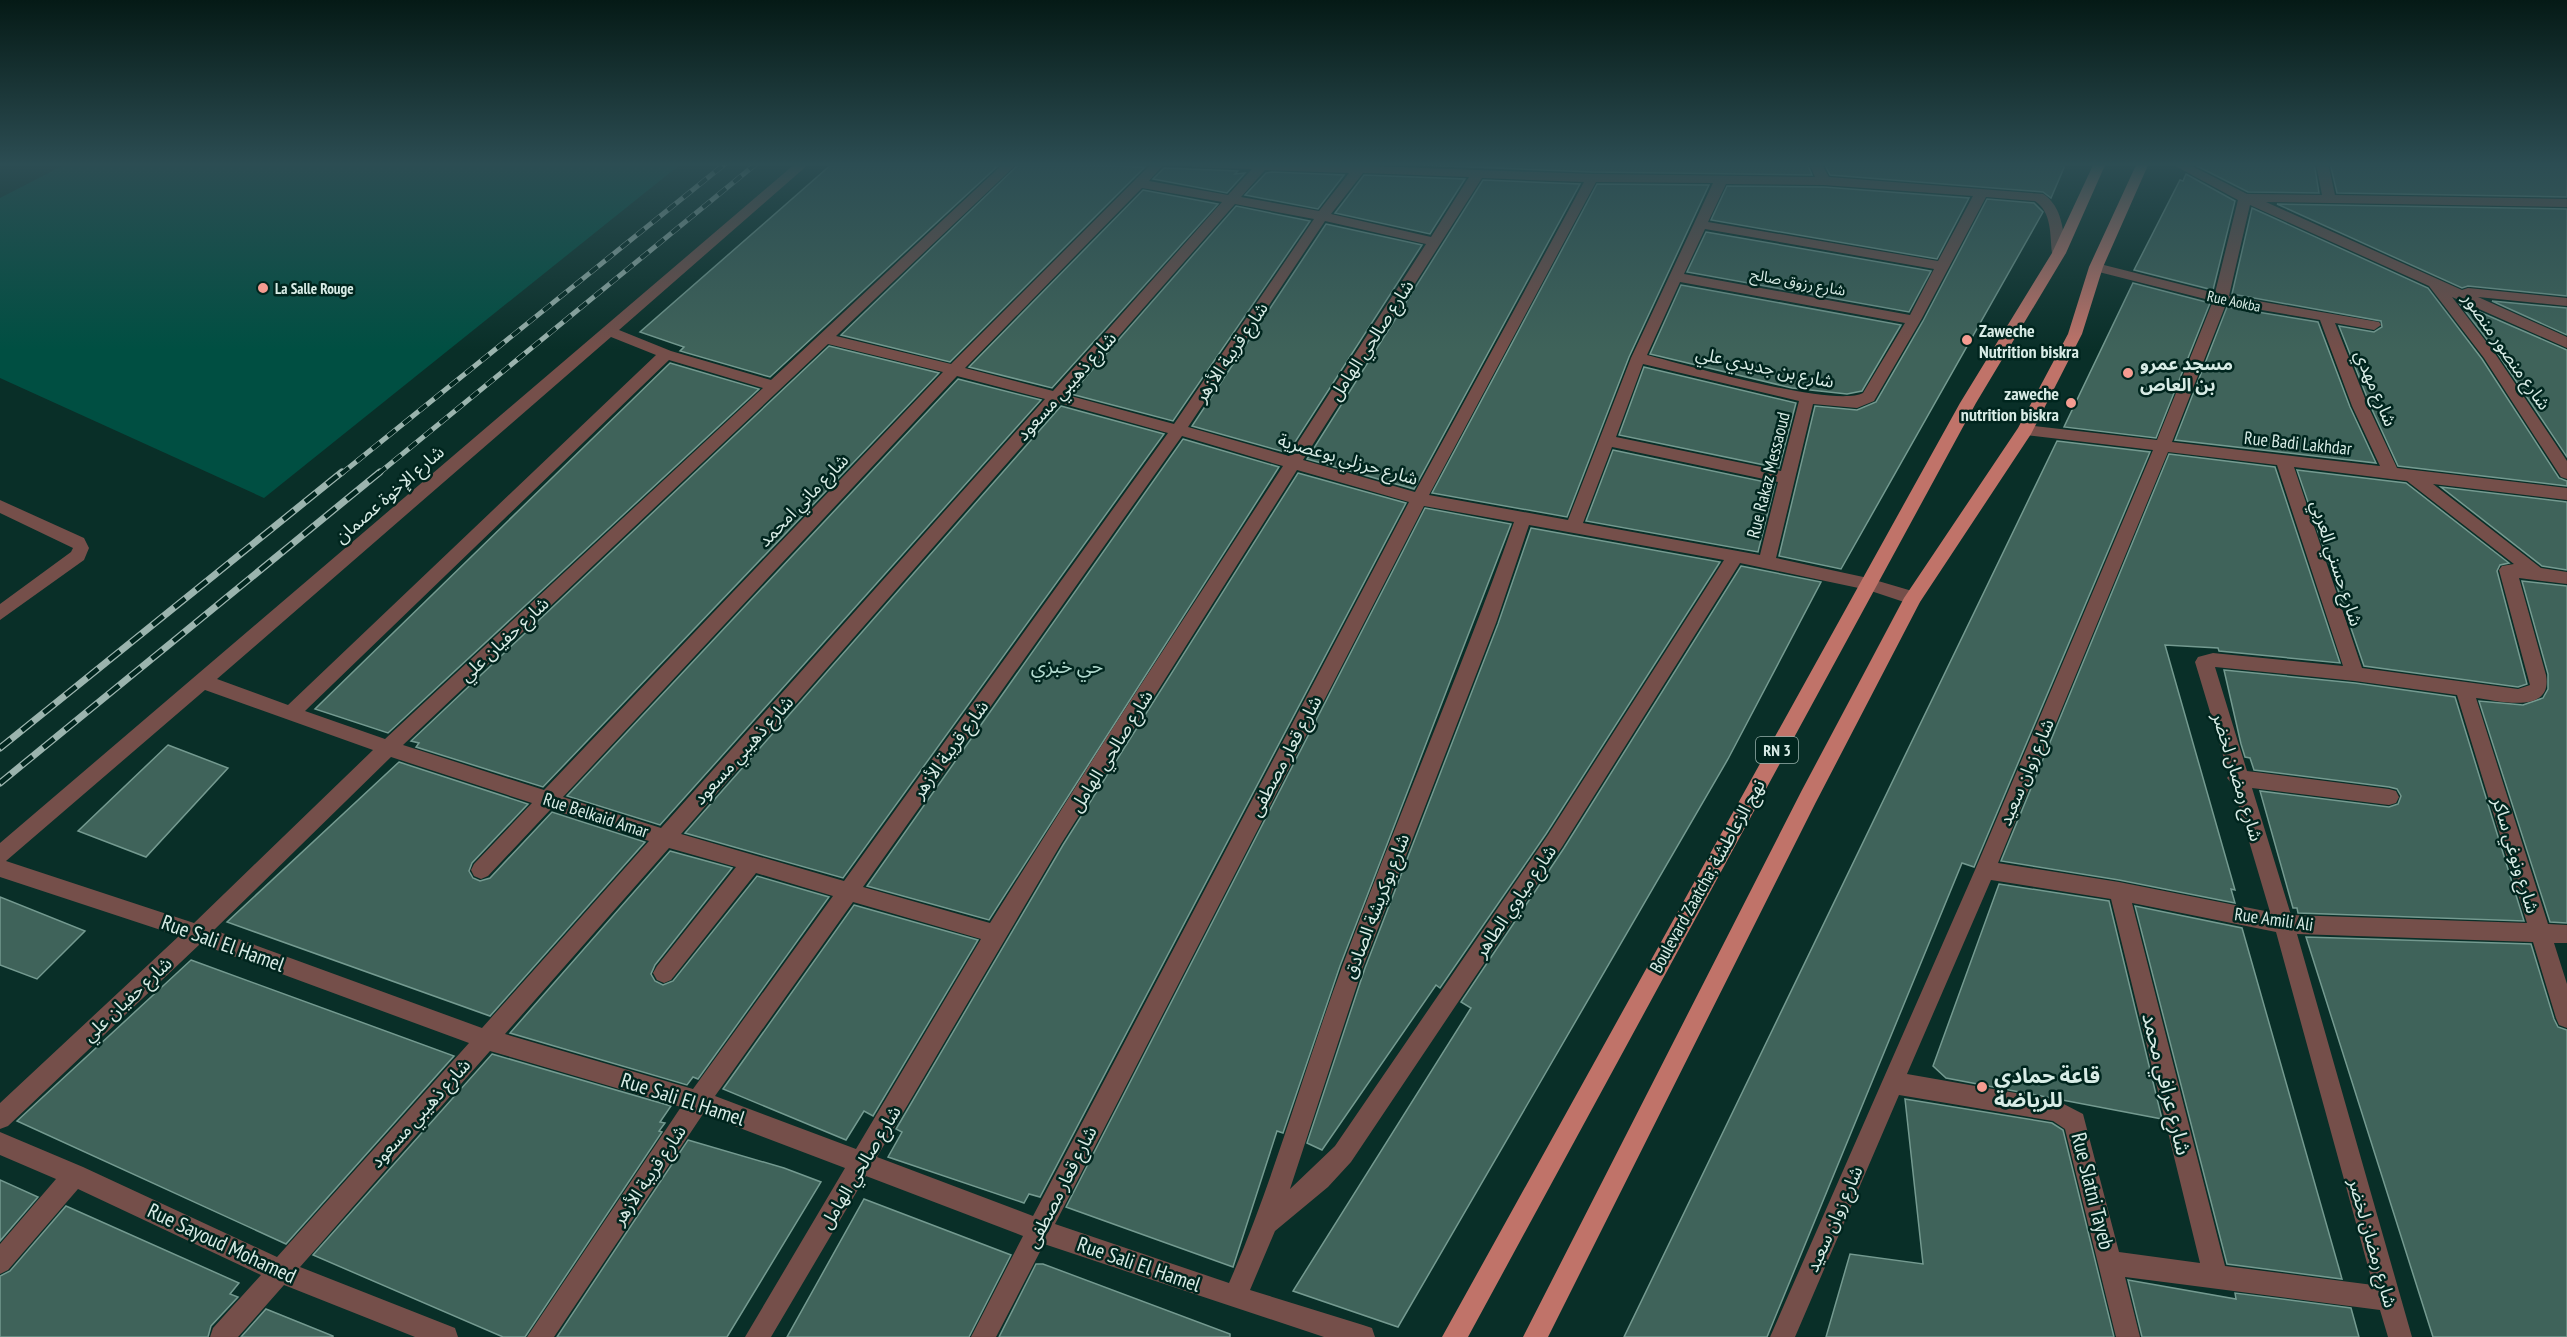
<svg xmlns="http://www.w3.org/2000/svg" width="2567" height="1337" font-family="'PT Sans Narrow','Noto Sans Arabic',sans-serif">
<rect width="100%" height="100%" fill="#092f28"/>
<polygon fill="#004f42" points="68,163 682,163 264,498 0,378 0,198"/>
<g fill="#3f635a" stroke="#749a90" stroke-width="1.5">
<polygon points="833,163 1001,163 770,377 680,351 684,347 640,332"/>
<polygon points="1020,163 1145,167 950,362 841,335"/>
<polygon points="1372,163 1807,163 1812,175 1592,172"/>
<polygon points="1824,163 2066,163 2051,198 2043,192 1830,175"/>
<polygon points="2191,163 2314,163 2319,193 2248,192"/>
<polygon points="2330,163 2567,163 2567,197 2337,193"/>
<polygon points="1164,168 1238,171 1235,174 1245,173 1227,193 1153,179"/>
<polygon points="1266,173 1272,172 1344,175 1318,209 1245,195"/>
<polygon points="2186,174 2235,201 2213,290 2134,270 2180,180 2183,181"/>
<polygon points="1364,175 1465,179 1430,234 1335,213"/>
<polygon points="1483,180 1580,184 1414,489 1307,459"/>
<polygon points="1597,184 1709,185 1629,357 1567,517 1432,493"/>
<polygon points="1727,186 1824,187 1969,198 1937,259 1711,220"/>
<polygon points="1143,190 1218,204 1052,388 969,367"/>
<polygon points="1987,199 2034,203 2043,212 1841,569 1779,556 1815,406 1857,410 1876,402 1923,321"/>
<polygon points="2277,204 2567,209 2567,296 2468,286 2462,288"/>
<polygon points="1236,206 1310,221 1173,421 1071,394"/>
<polygon points="2252,208 2428,288 2482,359 2559,478 2567,481 2567,486 2398,466 2370,405 2339,326 2374,332 2382,327 2381,321 2232,294"/>
<polygon points="1326,224 1422,245 1288,453 1192,426"/>
<polygon points="1706,232 1931,271 1909,312 1687,272"/>
<polygon points="2133,283 2210,303 2156,438 2064,427"/>
<polygon points="1681,285 1901,325 1862,391 1847,394 1792,388 1650,354"/>
<polygon points="2492,301 2567,308 2567,335"/>
<polygon points="2459,303 2567,350 2567,457 2496,351"/>
<polygon points="2227,307 2318,322 2350,407 2376,463 2175,440"/>
<polygon points="829,346 939,373 543,787 416,747 419,743 411,741"/>
<polygon points="670,363 759,389 388,733 315,709"/>
<polygon points="1644,367 1796,403 1779,468 1619,435"/>
<polygon points="958,379 1041,400 660,825 567,796"/>
<polygon points="1061,406 1164,434 843,878 685,833"/>
<polygon points="1183,439 1279,467 989,920 867,886"/>
<polygon points="2057,441 2150,452 1974,867 1962,863 1767,1337 1624,1337"/>
<polygon points="1613,450 1775,484 1758,552 1586,521"/>
<polygon points="2169,454 2275,467 2340,663 2219,651 2218,648 2165,645 2235,890 2231,889 2235,903 2119,880 2001,861"/>
<polygon points="2297,470 2406,483 2509,563 2500,565 2497,571 2527,684 2518,687 2364,666"/>
<polygon points="1298,473 1406,503 1040,1197 1029,1194 1024,1203 888,1157 902,1132 896,1129 1063,845"/>
<polygon points="2441,487 2567,502 2567,570 2542,566"/>
<polygon points="1425,508 1511,524 1340,966 1283,1133 1277,1131 1233,1267 1066,1207"/>
<polygon points="1531,528 1720,562 1546,834 1440,988 1436,985 1322,1150 1307,1143 1365,968 1498,624"/>
<polygon points="1741,566 1821,582 1728,759 1398,1327 1293,1291 1471,1008 1461,1002 1564,848"/>
<polygon points="2522,581 2567,586 2567,923 2550,922 2479,701 2523,705 2543,698 2548,689 2548,674"/>
<polygon points="2224,670 2355,683 2455,697 2524,921 2298,913 2297,908 2293,908 2260,791 2389,807 2398,804 2401,796 2397,789 2389,787 2254,770 2250,758 2245,757 2241,744"/>
<polygon points="168,745 228,768 146,857 78,831"/>
<polygon points="399,762 528,804 472,863 469,871 473,878 480,881 490,878 552,812 645,842 490,1016 227,922"/>
<polygon points="670,851 732,868 655,965 651,974 655,981 663,985 673,981 757,876 829,897 698,1079 693,1077 687,1085 510,1033"/>
<polygon points="1999,884 2109,901 2162,1119 1946,1078 1933,1066"/>
<polygon points="0,897 85,931 37,979 0,965"/>
<polygon points="854,905 978,940 873,1116 864,1111 846,1140 723,1089"/>
<polygon points="2135,906 2242,928 2342,1279 2227,1264"/>
<polygon points="2306,937 2531,944 2554,1019 2558,1027 2567,1030 2567,1337 2433,1337"/>
<polygon points="191,960 454,1056 286,1244 17,1121"/>
<polygon points="492,1054 671,1106 660,1122 665,1123 659,1131 662,1132 525,1337 503,1337 313,1255"/>
<polygon points="1905,1099 2052,1123 2063,1130 2114,1337 1826,1337 1850,1254 1923,1264"/>
<polygon points="688,1140 784,1168 821,1182 727,1337 557,1337"/>
<polygon points="0,1180 38,1197 0,1241"/>
<polygon points="864,1199 1011,1255 969,1337 787,1337"/>
<polygon points="66,1206 239,1283 230,1294 238,1297 211,1326 208,1337 0,1337 0,1276 10,1271"/>
<polygon points="1036,1264 1043,1264 1230,1334 1230,1337 999,1337"/>
<polygon points="2128,1280 2236,1299 2235,1293 2351,1308 2359,1337 2142,1337"/>
<polygon points="266,1309 333,1336 333,1337 241,1337"/>
</g>
<g fill="none" stroke-linecap="round" stroke-linejoin="round">
<g fill="#754f4a" fill-rule="evenodd">
<path d="M796 163H810L619 330 671 351 771 380 1004 163H1018L836 336 951 364 1152 163H1165L1149 181 1228 195 1252 169 1193 167 1187 163 1355 165 1370 163 1369 166 1592 174 1815 177 1809 163H1821L1829 177 2043 194C2063 207 2063 231 2066 253L2059 257 2052 253C2050 235 2052 212 2035 201L1986 197 1921 320 1874 401 1857 408 1813 404 1776 558 1868 578 1919 593 1922 598 1919 603 1913 605 1868 590 1740 563 1562 847 1351 1162 1328 1187 1275 1231 1250 1290 1363 1325 1372 1328 1375 1337H1324L1044 1244 996 1337H971L1023 1236 866 1176 771 1337H745L845 1168 703 1114 554 1337H527L681 1107 490 1051 300 1267 455 1328 458 1337H415L284 1285 238 1337H210L213 1328 261 1275 78 1189 8 1270 0 1274V1244L56 1179 0 1155V1132L83 1167 277 1257 469 1043 200 944 8 1126 0 1129V1103L179 936 0 877V843ZM1265 170 1349 173 1319 211 1241 197ZM1363 173 1469 177 1431 237 1331 214ZM1482 178 1584 182 1415 492 1303 460ZM1596 182 1713 183 1631 358 1568 520 1429 495ZM1726 184 1824 185 1973 196 1938 261 1708 222ZM1142 188 1222 202 1053 391 965 368ZM1235 204 1314 219 1174 424 1067 395ZM1325 221 1426 244 1289 456 1188 427ZM1705 229 1934 269 1910 315 1684 274ZM1680 282 1905 323 1863 393C1833 408 1686 365 1647 355ZM611 337 656 355 288 705 217 679ZM828 344 943 372 544 790 403 745ZM669 360 763 388 385 739 305 711ZM1643 364 1799 401 1781 471 1616 437ZM957 376 1045 399 661 828 563 797ZM1060 403 1168 433 844 881 681 834ZM1182 436 1283 466 1107 737 990 923 863 887ZM1612 447 1778 482 1760 555 1583 523ZM1297 470 1409 502 1033 1216 877 1157 1061 844ZM1424 506 1514 522C1461 672 1397 817 1342 967 1303 1072 1274 1180 1229 1283L1055 1224ZM1529 525 1724 560 1548 835 1335 1146 1290 1189 1363 967 1496 623ZM205 690 373 750 194 923 6 861ZM391 757 532 803 474 864 471 870 474 876 481 879 488 876 551 809 649 841 482 1028 214 930ZM669 848 736 867 657 966 653 973 657 980 664 983 671 980 756 873 833 896 693 1089 505 1034ZM853 902 981 939 856 1149 715 1096Z"/>
<path d="M2170 163H2186L2247 194 2322 195 2316 163H2328L2335 195 2567 199V207L2266 202 2462 290 2468 288 2567 298V306L2478 297 2567 337V348L2452 297 2494 352 2567 461V479L2561 477 2484 358 2429 286 2250 205 2229 296 2379 322 2381 325 2374 330 2335 323 2368 406 2397 468 2567 488V500L2433 484 2541 568 2567 572V584L2519 578 2546 675C2553 715 2500 701 2476 698L2548 924 2567 925V943H2554L2567 984V1028L2559 1025 2556 1018 2533 942 2297 934 2412 1337H2388L2380 1310 2125 1277 2140 1337H2116L2065 1129 2053 1121 1899 1095 1795 1337H1770L1975 870 2153 450 2025 435 2017 430 2025 425 2157 440 2213 301 2091 270 2089 267 2096 263 2215 293 2238 200ZM2226 304 2320 320 2352 406 2380 466 2172 442ZM2168 452 2277 465 2343 666 2213 653 2198 657 2195 662 2229 775 2227 778 2232 784 2270 912 2119 882 1998 863ZM2294 467 2407 481 2514 564 2502 566 2499 570 2530 685 2518 689 2362 668ZM2215 667 2355 681 2457 695 2527 923 2291 915 2252 788 2389 805 2396 803 2399 797 2396 791 2389 789 2247 771ZM1991 880 2111 899 2200 1263 2119 1252 2083 1114 2056 1100 1907 1074ZM2132 903 2276 932 2373 1285 2225 1266Z"/>
<polygon points="0,500 84,538 89,548 84,560 0,620 0,604 71,552 73,548 0,513"/>
</g>
<g fill="#c07369" fill-rule="evenodd">
<polygon points="2094,163 2106,163 2066,253 1976,403 1468,1337 1442,1337 1960,403 2052,253"/>
<polygon points="2137,163 2149,163 2103,267 2082,334 2031,434 1920,602 1816,802 1548,1337 1523,1337 1802,790 1904,598 2018,428 2068,334 2089,267"/>
</g>
<g stroke="#9bb4ae" stroke-width="5">
<g id="rail-far1">
<polyline points="341,474 726,163"/>
<polyline points="378,474 757,163"/>
</g>
</g>
<g stroke="#9bb4ae" stroke-width="7">
<g id="rail">
<polyline points="0,748 342,472"/>
<polyline points="0,783 380,472"/>
</g>
</g>
<use href="#rail-far1" stroke="#00251e" stroke-width="4" stroke-dasharray="10" stroke-linecap="butt"/>
<use href="#rail" stroke="#00251e" stroke-width="4.5" stroke-dasharray="14" stroke-linecap="butt"/>
</g>
<linearGradient id="sky" x2="0" y2="1"><stop stop-color="#051a16"/><stop offset="0.47" stop-color="#2c4d53"/><stop offset="1" stop-color="#2c4d53" stop-opacity="0"/></linearGradient>
<rect width="2567" height="350" fill="url(#sky)"/>
<g fill="#f59c91" stroke="#00251e" stroke-width="2">
<circle cx="263" cy="288" r="6"/>
<circle cx="1967" cy="340" r="6"/>
<circle cx="2128" cy="373" r="6"/>
<circle cx="2071" cy="403" r="6"/>
<circle cx="1982" cy="1087" r="6"/>
</g>
<g text-anchor="middle" dominant-baseline="central" stroke-width="5" stroke-linejoin="round" paint-order="stroke">
<g font-size="15" fill="#d8ece6" stroke="#00251e">
<text transform="translate(1798 282) rotate(10)">شارع رزوق صالح</text>
<text transform="translate(2234 301) rotate(12)">Rue Aokba</text>
</g>
<g font-size="15" font-weight="bold" fill="#d8ece6" stroke="#00251e" text-anchor="start">
<text x="275" y="288">La Salle Rouge</text>
</g>
<rect fill="#00251e" stroke="#97b0aa" stroke-width="1.5" x="1756" y="737" width="42" height="26" rx="4.5"/>
<g font-size="16" font-weight="bold" fill="#d8ece6">
<text x="1777" y="750">RN 3</text>
</g>
<g font-size="18" font-weight="bold" fill="#d8ece6" stroke="#00251e" text-anchor="start">
<text x="1979" y="330">Zaweche<tspan x="1979" dy="21">Nutrition biskra</tspan></text>
<text x="2140" y="363">مسجد عمرو<tspan x="2140" dy="21">بن العاص</tspan></text>
<text x="2059" y="393" text-anchor="end">zaweche<tspan x="2059" dy="21">nutrition biskra</tspan></text>
</g>
<g font-size="18" fill="#d8ece6" stroke="#00251e">
<text transform="translate(1371 340) rotate(-57)">شارع صالحي الهامل</text>
<text transform="translate(2507 351) rotate(55)">شارع منصور منصور</text>
<text transform="translate(1231 352) rotate(-56)">شارع قريبة الأزهر</text>
<text transform="translate(1765 367) rotate(12)">شارع بن جديدي علي</text>
<text transform="translate(1066 386) rotate(-48)">شارع ذهيبي مسعود</text>
<text transform="translate(2376 388) rotate(67)">شارع مهدي</text>
<text transform="translate(2298 443) rotate(6)">Rue Badi Lakhdar</text>
<text transform="translate(1348 459) rotate(16)">شارع حرزلي بوعصرية</text>
<text transform="translate(1768 475) rotate(-76)">Rue Rakaz Messaoud</text>
<text transform="translate(389 494) rotate(-41)">شارع الإخوة عصمان</text>
<text transform="translate(803 500) rotate(-46)">شارع ماني امحمد</text>
<text transform="translate(2337 563) rotate(72)">شارع حسني العربي</text>
<text transform="translate(504 639) rotate(-43)">شارع حفيان علي</text>
<text transform="translate(950 749) rotate(-54)">شارع قريبة الأزهر</text>
<text transform="translate(743 750) rotate(-48)">شارع ذهيبي مسعود</text>
<text transform="translate(1111 751) rotate(-58)">شارع صالحي الهامل</text>
<text transform="translate(1285 756) rotate(-62)">شارع قعار مصطفى</text>
<text transform="translate(2026 772) rotate(-67)">شارع زوان سعيد</text>
<text transform="translate(2238 777) rotate(73)">شارع رمضان لخضر</text>
<text transform="translate(596 815) rotate(18)">Rue Belkaid Amar</text>
<text transform="translate(2516 855) rotate(73)">شارع ونوغي ساكر</text>
<text transform="translate(1707 876) rotate(-61)">Boulevard Zaatcha; نهج الزعاطشة</text>
<text transform="translate(1515 901) rotate(-56)">شارع مياوي الطاهر</text>
<text transform="translate(1376 906) rotate(-69)">شارع بوكريشة الصادق</text>
<text transform="translate(2274 919) rotate(8)">Rue Amili Ali</text>
<text transform="translate(127 999) rotate(-43)">شارع حفيان علي</text>
<text transform="translate(420 1113) rotate(-48)">شارع ذهيبي مسعود</text>
<text transform="translate(860 1167) rotate(-59)">شارع صالحي الهامل</text>
<text transform="translate(649 1175) rotate(-56)">شارع قريبة الأزهر</text>
<text transform="translate(1061 1187) rotate(-63)">شارع قعار مصطفى</text>
<text transform="translate(1834 1219) rotate(-66)">شارع زوان سعيد</text>
<text transform="translate(2373 1243) rotate(74)">شارع رمضان لخضر</text>
</g>
<g font-size="20" fill="#b1d9ce" stroke="#00251e">
<text x="1067" y="666">حي خبزي</text>
</g>
<g font-size="21" fill="#d8ece6" stroke="#00251e">
<text transform="translate(223 943) rotate(20)">Rue Sali El Hamel</text>
<text transform="translate(2167 1084) rotate(76)">شارع عرافي محمد</text>
<text transform="translate(683 1099) rotate(18)">Rue Sali El Hamel</text>
<text transform="translate(2093 1191) rotate(76)">Rue Slatni Tayeb</text>
<text transform="translate(222 1243) rotate(25)">Rue Sayoud Mohamed</text>
<text transform="translate(1139 1264) rotate(19)">Rue Sali El Hamel</text>
</g>
<g font-size="21" font-weight="bold" fill="#d8ece6" stroke="#00251e" text-anchor="start">
<text x="1994" y="1075">قاعة حمادي<tspan x="1994" dy="24">للرياضة</tspan></text>
</g>
</g>
</svg>
